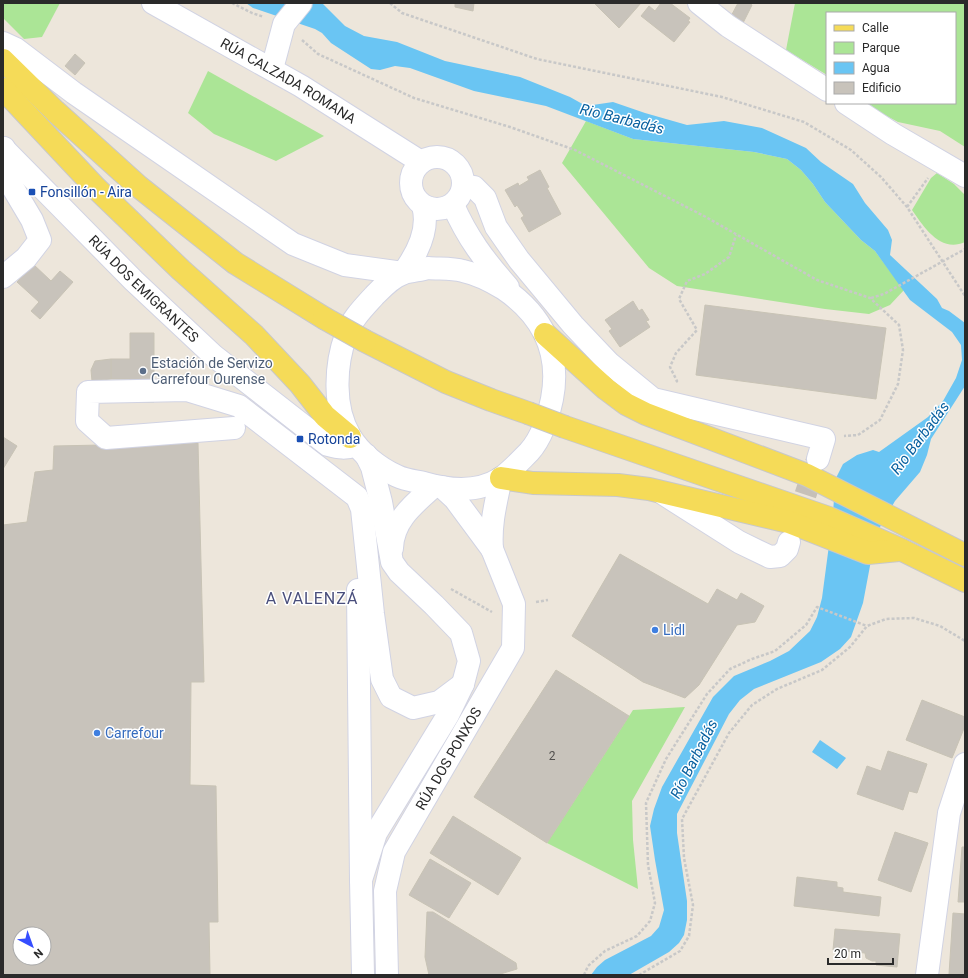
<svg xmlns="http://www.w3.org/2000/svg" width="968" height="978" font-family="Roboto,sans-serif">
<rect width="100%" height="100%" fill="#ede6db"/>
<g fill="#abe596">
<polygon points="3,3 60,3 42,37 24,39 3,18"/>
<polygon points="795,3 965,3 965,147 940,131 898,122 879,112 868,103 955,103 955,13 827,13 827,75 786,50"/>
<polygon points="208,71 324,136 276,161 214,134 188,113"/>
<polygon points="586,121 633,139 754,152 787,159 801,170 813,184 825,202 861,240 875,251 904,290 890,305 869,314 825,309 677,286 649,268 562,163"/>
<path d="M937 173 954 184 965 195V242C940 253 924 227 912 210L931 178Z"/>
<polygon points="685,707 632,801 633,840 638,889 547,843 633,710"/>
</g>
<g fill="#6ac5f3">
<polygon points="246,3 322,3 345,26 364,36 397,42 445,61 520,77 570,97 586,106 613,102 645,113 687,125 724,121 762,128 806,148 821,162 853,184 865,203 888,230 892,240 890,255 937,299 942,308 949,311 965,323 965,386 931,439 927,455 920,472 895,501 876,534 863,603 851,637 840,649 821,662 754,689 740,700 729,714 677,814 677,833 687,901 687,920 684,935 679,943 669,952 629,975 591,975 597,967 605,960 651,936 659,927 664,910 655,860 650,826 654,809 662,787 713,697 734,676 770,661 789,651 810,631 817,617 822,598 833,515 835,480 843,464 857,455 873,450 879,452 928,417 943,401 956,378 962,360 961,345 952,332 910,300 875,251 861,240 825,202 813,184 801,170 787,159 754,152 633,139 546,106 474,91 410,68 395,66 380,70 371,69 331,43 322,33 315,29 253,8"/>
<polygon points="820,740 846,758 837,769 812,752"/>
</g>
<g fill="#c8c3bb" stroke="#c8c3b5" fill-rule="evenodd">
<polygon points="455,3 474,3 473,11 455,7"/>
<polygon points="594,3 641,3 619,28"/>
<polygon points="661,3 670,3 690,18 688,21 690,22 674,42 641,16 649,6 655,11"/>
<polygon points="738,3 749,3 752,5 741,27 729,20"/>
<polygon points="75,54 85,63 75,75 65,66"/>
<polygon points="540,170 549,187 547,188 561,214 529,232 521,218 524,216 517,205 515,207 505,190 518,183 519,186 529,180 527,177"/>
<polygon points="33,264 51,281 60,271 73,282 40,319 31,311 39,302 17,282"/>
<polygon points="633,301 639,311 642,309 649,320 646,321 650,327 620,347 609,331 612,329 605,320"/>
<polygon points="705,305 886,328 876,399 696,375"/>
<polygon points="130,333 154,333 154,402 130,402 130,379 111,379 111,359 130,359"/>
<polygon points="111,359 111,379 92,381 91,370 95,361"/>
<polygon points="3,437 17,446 3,469"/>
<path d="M198 443 204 682H191L190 785 216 786 218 922H209L210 975H3V525L27 522 35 472 53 470 54 446ZM20 934H44V958H20Z"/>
<polygon points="620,554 708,604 717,589 737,600 741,593 764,606 755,622 737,625 699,685 685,698 643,682 572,636"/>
<polygon points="556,670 629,716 547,843 474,797"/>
<polygon points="922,700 965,717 965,726 952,758 906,740"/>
<polygon points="888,751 927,764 917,793 909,791 903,810 857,794 867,766 881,771"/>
<polygon points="453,816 521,858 498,895 430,853"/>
<polygon points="895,832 928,843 911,892 878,880"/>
<polygon points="962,847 965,847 965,902 958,902"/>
<polygon points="430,859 471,883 449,918 409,895"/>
<polygon points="797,877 837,882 837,887 843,888 843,892 881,897 879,916 794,906"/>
<polygon points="427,912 433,912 516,963 517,969 497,975 429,975 425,957"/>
<polygon points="953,913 965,914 965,975 949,974"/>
<polygon points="835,929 900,934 897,967 876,965 876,961 872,961 866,958 865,953 833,950"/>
</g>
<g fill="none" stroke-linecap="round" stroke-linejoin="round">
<polyline stroke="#c6c0b8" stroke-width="22" stroke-dasharray="22 11" stroke-linecap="butt" points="795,526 817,460"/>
<g stroke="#d1d3e3" stroke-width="24">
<g id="minor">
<path id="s1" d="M153 3 301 86 421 162"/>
<polyline points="699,3 728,26 827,90"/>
<path d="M3 43 16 49 74 93 293 244 345 265 403 273C417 254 430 230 423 206"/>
<polyline points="272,69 284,24 301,3"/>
<polyline points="846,103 893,134 965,176"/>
<path id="s2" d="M3 148 134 281 214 356 328 445C339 448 346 449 356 445"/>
<circle cx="437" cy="183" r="26"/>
<polyline points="463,187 474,187 485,198 496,227 519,260 573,325 609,363 653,399 824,439 818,459"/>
<path d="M453 205C467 237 484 260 508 287"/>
<path d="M428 268C439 269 452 268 463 271 477 274 491 281 504 289 542 315 561 352 552 399 549 416 541 439 529 452 520 461 511 471 501 478 478 493 448 490 424 483 415 481 405 480 397 476 379 468 360 453 350 436 333 408 335 365 346 335 351 320 364 307 374 296 383 287 392 277 404 273 412 271 420 270 428 268Z"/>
<polyline points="3,277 26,258 40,240 32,220 13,188 4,148"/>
<polyline points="234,428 106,438 87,421 88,392 187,390 239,406 357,497 362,509 373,614 382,679 391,697 413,708 439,702 463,684"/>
<polyline points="662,493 739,542 770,557 780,556 787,549 789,542"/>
<path d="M392 548C393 520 414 504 434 486"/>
<path d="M492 549C490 524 496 502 501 478"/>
<polyline points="358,590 361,880 363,975"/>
<polyline points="361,880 376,833 448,715 463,684 469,661 461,633 434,605 399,572 392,562 381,502 372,467 366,455"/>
<path id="s3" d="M387 975 385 891 394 852 513 648 514 604 492 549 455 499 442 487"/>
<polyline points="927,975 949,813 965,764"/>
</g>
</g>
<g stroke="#c8c8c8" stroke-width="24">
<g id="major">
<polyline points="3,60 55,111 138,186 235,263 324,318"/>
<polyline points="3,89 96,188 181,270 254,335 300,384 325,416 350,437"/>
<polyline points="545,334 606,389 626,404 646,414 807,475 965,555"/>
<polyline points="365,341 446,382 491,400 528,413"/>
<polyline points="565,427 829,518 902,550 965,581"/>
<polyline points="501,478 533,483 618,485 649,489 789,522 868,553 899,550"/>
</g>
</g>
<g stroke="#c8c8c8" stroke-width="2.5" stroke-dasharray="3 2" stroke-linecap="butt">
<polyline points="232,3 252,13 264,17"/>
<polyline points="390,3 402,13 537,59 722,97 804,122 851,150 881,177 907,207 965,296"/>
<polyline points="302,40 318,54 414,98 510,127 575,150 704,216 817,280 870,298 899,325 903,350 898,384 880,420 858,435 844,436"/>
<polyline points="907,207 928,178"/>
<polyline points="871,298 884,294 965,249"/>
<polyline points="676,382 677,381 670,367 676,353 697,330 679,299 687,281 705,274 729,257 736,235"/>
<polyline points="451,589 492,612"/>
<polyline points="536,602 548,600"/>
<polyline points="584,975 588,966 605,951 637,936 650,921 655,903 648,865 646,803 666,759 707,694 730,669 752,659 775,651 806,625 817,607 867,626"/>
<polyline points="639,975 680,951 689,936 693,905 684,858 682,819 729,733 752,705 777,689 822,670 850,647 867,626 886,619 914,618 940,626 965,641"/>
</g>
<use href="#minor" stroke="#fff" stroke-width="22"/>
<use href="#major" stroke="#f5db58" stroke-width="22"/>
<g stroke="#c8c8c8" stroke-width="24" stroke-linecap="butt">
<g id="major-bridge">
<polyline points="324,318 365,341"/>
<polyline points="528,413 565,427"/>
</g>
</g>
<use href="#major-bridge" stroke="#f5db58" stroke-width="22"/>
</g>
<g fill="#1a4fb4" stroke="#fff" stroke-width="1.5">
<rect x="28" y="188" width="8" height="8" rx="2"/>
<rect x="296" y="435" width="8" height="8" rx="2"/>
</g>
<circle fill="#5c6f8a" stroke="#fff" stroke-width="1.5" cx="143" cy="371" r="4"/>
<g fill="#3f7fe0" stroke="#fff" stroke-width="1.5">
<circle cx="655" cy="630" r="4"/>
<circle cx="97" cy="733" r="4"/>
</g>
<g text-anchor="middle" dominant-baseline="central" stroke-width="3" stroke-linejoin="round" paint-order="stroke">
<g font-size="12" fill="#52504e">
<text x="552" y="756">2</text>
</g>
<g font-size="14" fill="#2a2a2a" stroke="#fff">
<text stroke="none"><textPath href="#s1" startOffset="156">RÚA CALZADA ROMANA</textPath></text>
<text stroke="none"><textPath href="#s2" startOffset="199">RÚA DOS EMIGRANTES</textPath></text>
<text stroke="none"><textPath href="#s3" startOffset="232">RÚA DOS PONXOS</textPath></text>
</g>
<g font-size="14" fill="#164399" stroke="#fff" text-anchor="start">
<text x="40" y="192">Fonsillón - Aira</text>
<text x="308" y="439">Rotonda</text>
</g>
<g font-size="14" fill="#4e5e75" stroke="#fff" text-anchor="start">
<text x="151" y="363">Estación de Servizo<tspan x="151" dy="16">Carrefour Ourense</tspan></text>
</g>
<g font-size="14" fill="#366cbe" stroke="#fff" text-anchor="start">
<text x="663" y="630">Lidl</text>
<text x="105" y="733">Carrefour</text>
</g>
<g font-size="15" font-style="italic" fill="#0961a0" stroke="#fff">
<text transform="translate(622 119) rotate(14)">Rio Barbadás</text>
<text transform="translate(920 438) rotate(-53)">Rio Barbadás</text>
<text transform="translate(694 759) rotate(-63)">Río Barbadás</text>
</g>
<g font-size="16" letter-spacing="1" fill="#494e7c" stroke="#fff">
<text x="312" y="598">A VALENZÁ</text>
</g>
</g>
<rect width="968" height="978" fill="none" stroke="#2a2a2a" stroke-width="8"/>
<rect x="826" y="12" width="130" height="92" fill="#ffffff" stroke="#aaaaaa"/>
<rect x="834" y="25" width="20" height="6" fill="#f5db58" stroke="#aaaaaa"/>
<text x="862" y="32" font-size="12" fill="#2a2a2a">Calle</text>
<rect x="834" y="42" width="20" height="12" fill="#abe596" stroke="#aaaaaa"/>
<text x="862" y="52" font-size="12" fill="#2a2a2a">Parque</text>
<rect x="834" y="62" width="20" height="12" fill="#6ac5f3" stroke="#aaaaaa"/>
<text x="862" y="72" font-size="12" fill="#2a2a2a">Agua</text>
<rect x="834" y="82" width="20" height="12" fill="#c8c3bb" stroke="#aaaaaa"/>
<text x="862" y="92" font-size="12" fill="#2a2a2a">Edificio</text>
<g transform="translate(32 946) rotate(139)"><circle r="19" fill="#ffffff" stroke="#aaaaaa"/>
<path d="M0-3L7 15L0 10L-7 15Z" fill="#364eff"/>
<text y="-6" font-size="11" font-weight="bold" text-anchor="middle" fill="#2a2a2a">N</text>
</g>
<path d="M828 958v6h65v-6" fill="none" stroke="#2a2a2a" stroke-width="2"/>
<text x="834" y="958" font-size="12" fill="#2a2a2a" stroke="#ffffff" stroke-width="3" paint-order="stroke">20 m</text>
</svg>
